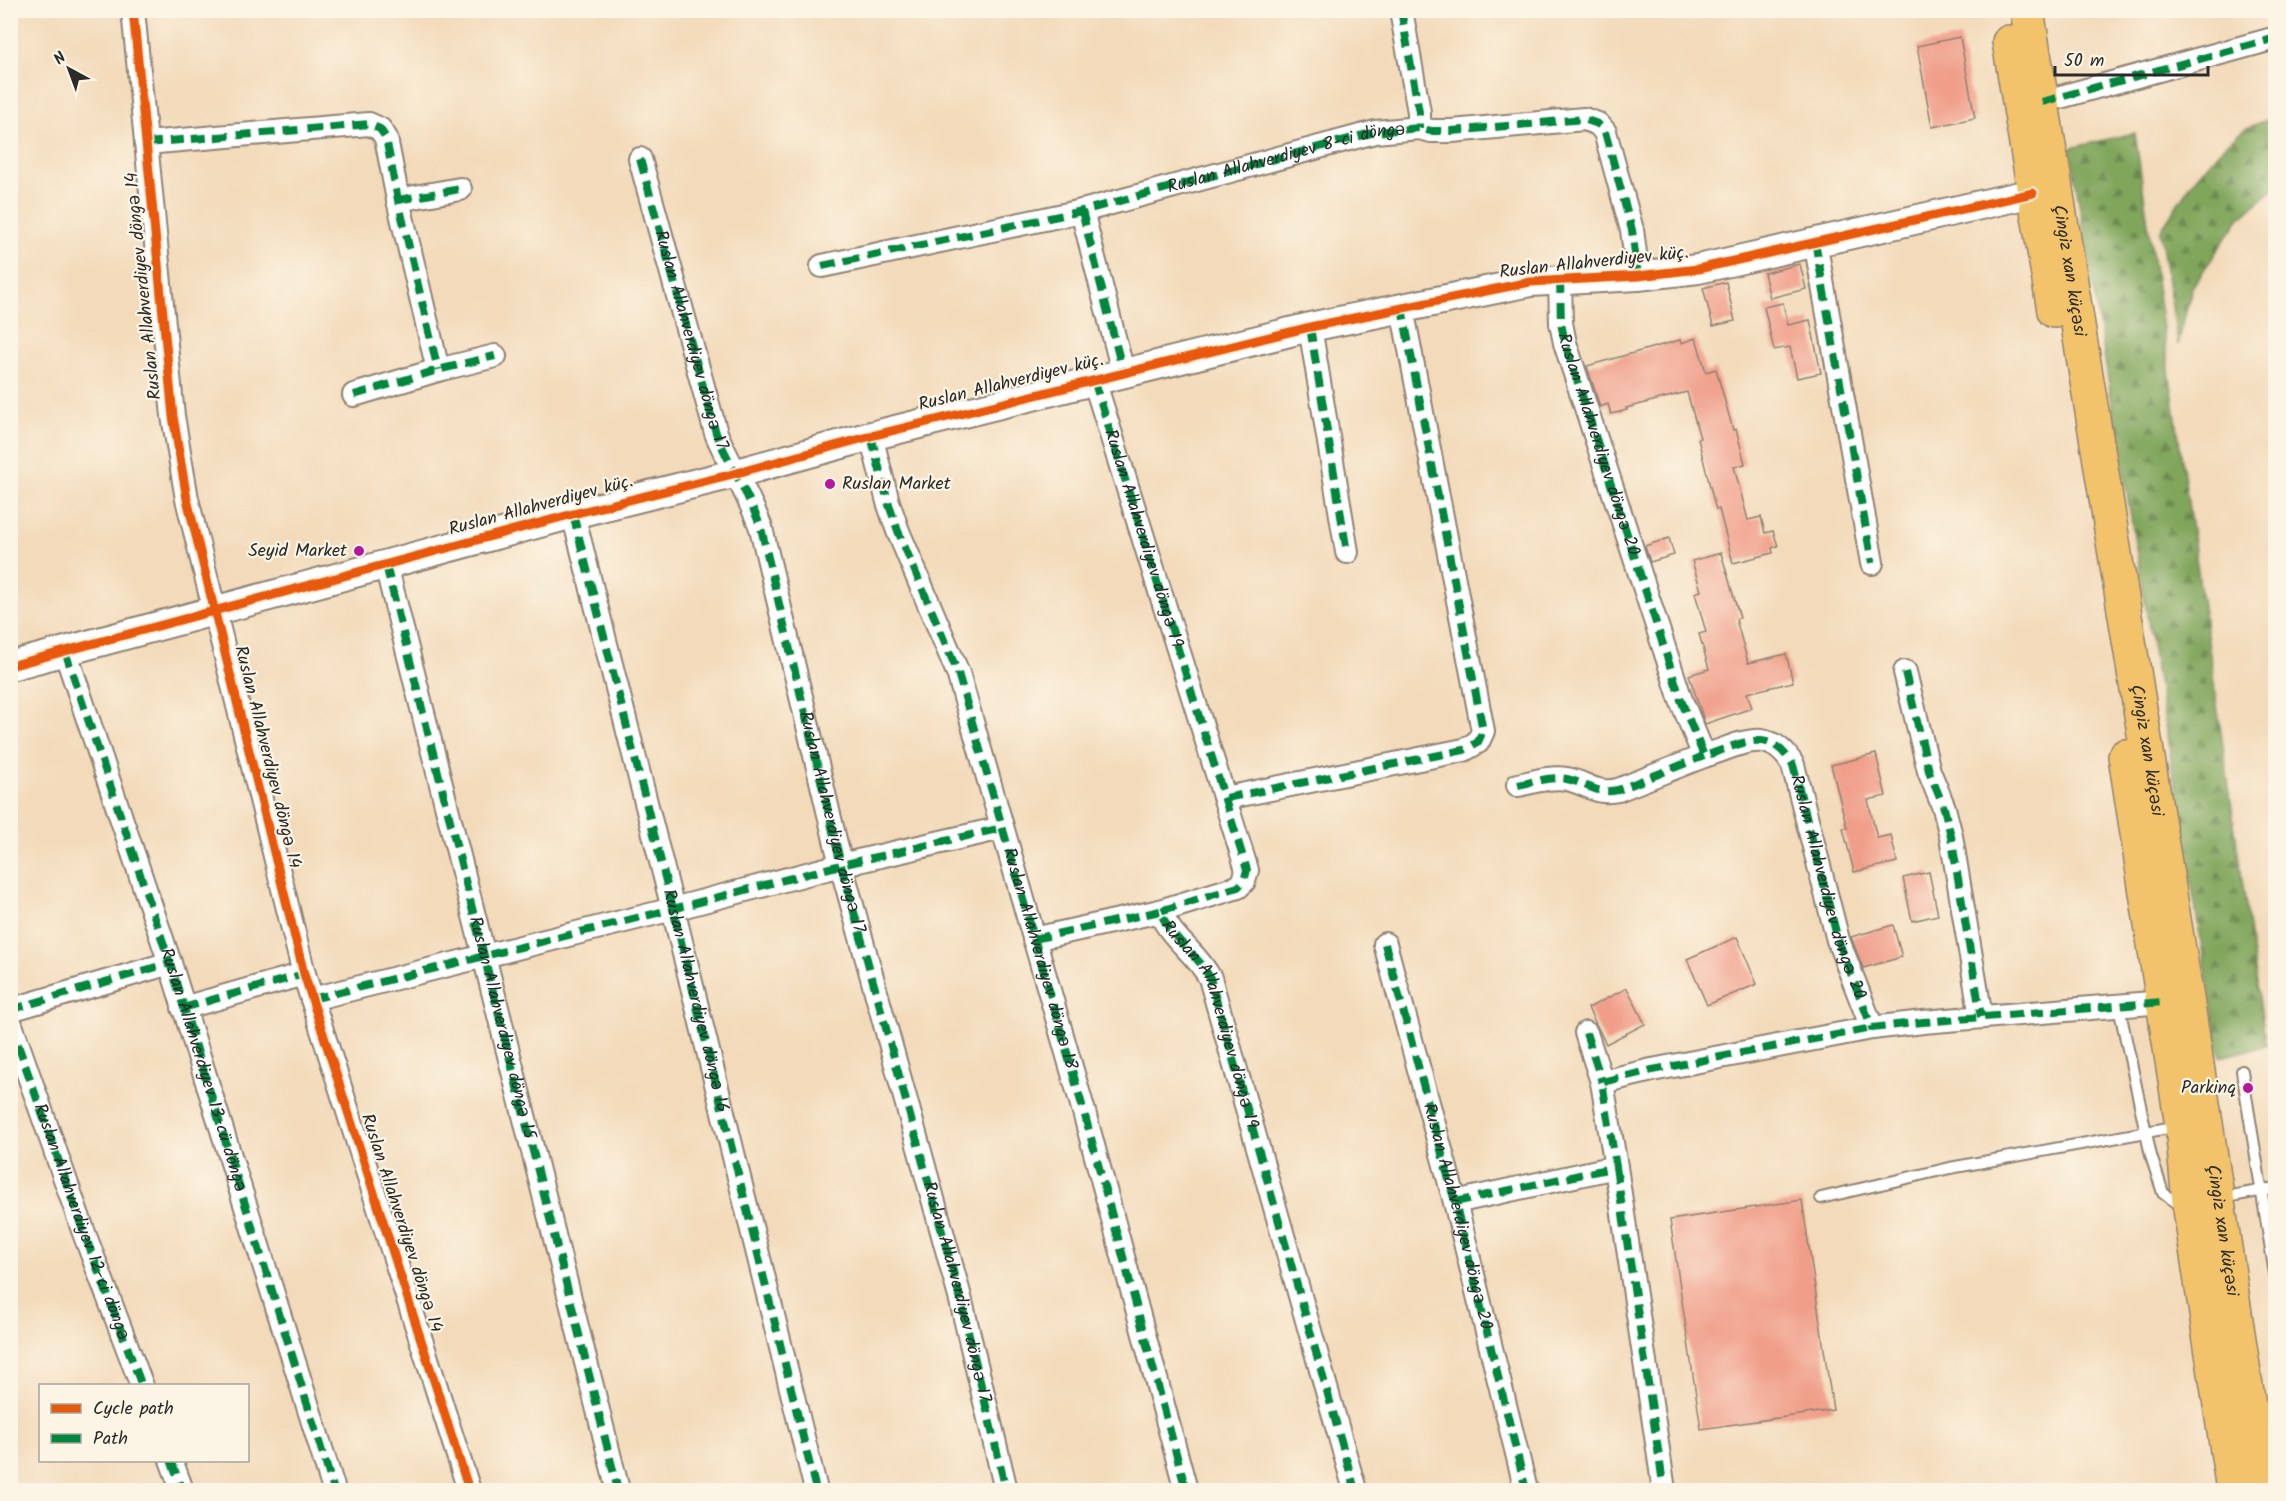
<svg xmlns="http://www.w3.org/2000/svg" width="2286" height="1501" font-family="Kalam,sans-serif">
<defs>
<pattern id="forest-firs" width="22" height="20" patternUnits="userSpaceOnUse" patternTransform="scale(1.5)"><rect width="22" height="20" fill="#80a65c"/><path d="M5 1l3.5 6h-7zM16 11l3.5 6h-7z" fill="#69874c"/></pattern>
</defs>
<rect width="100%" height="100%" fill="#fcf5e5"/>
<filter id="ink" filterUnits="userSpaceOnUse"><feTurbulence type="fractalNoise" baseFrequency=".0167" numOctaves="2"/><feDisplacementMap in="SourceGraphic" scale="12" xChannelSelector="R" yChannelSelector="G"/><feConvolveMatrix kernelMatrix="1 2 1 2 8 2 1 2 1" color-interpolation-filters="sRGB"/></filter>
<filter id="wash" filterUnits="userSpaceOnUse"><feTurbulence type="fractalNoise" baseFrequency=".008" numOctaves="4" result="noise"/><feDisplacementMap in="SourceGraphic" scale="24" xChannelSelector="R" yChannelSelector="G"/><feGaussianBlur stdDeviation="1.35" result="paint"/><feColorMatrix in="noise" values="0 0 0 0 0 0 0 0 0 0 0 0 0 0 0 0 0 1.4 0 .05"/><feComposite in="paint" operator="in"/></filter>
<g filter="url(#wash)">
<rect width="100%" height="100%" fill="#f3daba"/>
<g fill="url(#forest-firs)" stroke="#566844" stroke-width="1.5">
<path d="M2275 117V188L2239 219 2192 287 2178 345 2160 232C2183 194 2209 155 2245 129 2254 124 2266 121 2275 117Z"/>
<polygon points="2135,133 2266,1046 2220,1057 2070,148"/>
</g>
<g id="blocks">
<g fill="#f09e89">
<polygon points="1960,37 1975,118 1932,127 1917,46"/>
<polygon points="1800,264 1806,289 1770,298 1764,273"/>
<polygon points="1726,282 1735,321 1713,326 1703,288"/>
<polygon points="1783,303 1788,325 1810,320 1821,373 1797,378 1790,347 1774,350 1764,307"/>
<polygon points="1696,338 1706,372 1716,369 1733,430 1736,429 1745,464 1734,467 1748,520 1761,517 1765,533 1773,531 1778,546 1772,548 1773,553 1733,563 1719,509 1716,510 1698,439 1700,438 1687,392 1626,408 1627,410 1611,414 1608,404 1600,407 1587,366 1680,340 1681,343"/>
<polygon points="1669,538 1674,555 1650,562 1645,546"/>
<polygon points="1721,553 1740,618 1736,619 1748,663 1786,654 1793,682 1747,693 1752,708 1705,724 1689,675 1709,669 1699,634 1706,632 1695,593 1701,591 1692,561"/>
<polygon points="1876,754 1886,796 1868,800 1877,838 1891,835 1897,862 1854,872 1843,828 1847,828 1831,765"/>
<polygon points="1929,872 1938,915 1912,921 1903,878"/>
<polygon points="1893,925 1902,957 1863,968 1851,937"/>
<polygon points="1737,937 1757,984 1707,1005 1687,959"/>
<polygon points="1627,988 1645,1024 1606,1044 1588,1008"/>
<polygon points="1802,1200 1833,1410 1701,1429 1670,1220"/>
</g>
</g>
</g>
<g filter="url(#ink)">
<use href="#blocks" fill-opacity="0" stroke="#8f8272" stroke-width="1.5"/>
<g fill="none" stroke-linecap="round" stroke-linejoin="round">
<g stroke="#8f8272" stroke-width="14">
<g id="service">
<polyline points="2119,1007 2151,1156 2163,1193 2175,1202 2184,1203"/>
<polyline points="2242,1071 2276,1280"/>
<polyline points="1821,1198 1950,1168 2179,1126"/>
<polyline points="2220,1198 2276,1188"/>
</g>
</g>
<g stroke="#8f8272" stroke-width="26">
<g id="minor">
<polyline points="133,10 173,416 187,499 304,974 469,1490"/>
<polyline points="1401,10 1419,112 1419,128"/>
<polyline points="2042,102 2276,38"/>
<polyline points="146,143 369,124 380,129 386,138 398,200 438,370"/>
<path d="M640 159 716 433C730 466 749 495 761 528L841 865 960 1297 1006 1490"/>
<polyline points="398,200 460,189"/>
<polyline points="1082,211 1123,372"/>
<polyline points="1815,241 1872,563"/>
<polyline points="822,266 1082,211 1375,132 1419,128 1431,131 1452,131 1584,119 1598,124 1605,132 1632,230 1638,276"/>
<path d="M1560 279 1561 323 1565 343 1681 700 1704 756C1741 745 1768 724 1793 765L1838 940 1872 1028 1923 1022 2163 1002"/>
<polyline points="1310,327 1347,552"/>
<path d="M1094 380 1247 870 1244 881 1238 887 1160 911C1171 940 1195 950 1210 978L1355 1490"/>
<polyline points="354,395 438,370 495,356"/>
<path id="s1" d="M871 436 888 502 898 531 958 673 1084 1112 1186 1490"/>
<polyline points="573,514 673,909 816,1490"/>
<polyline points="386,565 618,1490"/>
<polyline points="65,651 170,963 334,1490"/>
<polyline points="1905,672 1929,771 1944,808 1951,836 1981,1017"/>
<path d="M1518 785C1533 782 1551 776 1567 779 1587 783 1595 795 1618 790L1704 756"/>
<polyline points="1226,798 1464,750 1478,742 1483,731 1402,308"/>
<polyline points="1034,939 1160,911"/>
<polyline points="1385,944 1455,1202 1526,1490"/>
<polyline points="312,999 673,909 841,865 1002,828"/>
<polyline points="183,1008 304,974"/>
<polyline points="10,1010 170,963"/>
<path id="s2" d="M10 1022 84 1233 142 1386"/>
<polyline points="1586,1033 1602,1082"/>
<polyline points="1616,1167 1664,1490"/>
<polyline points="1455,1202 1616,1167 1602,1082 1652,1070 1872,1028"/>
<polyline points="171,1460 182,1490"/>
</g>
</g>
<g stroke="#8f8272" stroke-width="32">
<polyline id="tertiary" points="10,666 573,514 737,473 871,436 1310,327 1530,282 1638,276 1698,269 2033,193"/>
</g>
<g stroke="#8f8272" stroke-width="36">
<g id="primary">
<path id="s3" d="M2027 10 2187 999 2262 1490"/>
<polyline points="2009,42 2054,311"/>
<polyline points="2125,756 2182,1126 2189,1203 2233,1490"/>
</g>
</g>
<use href="#service" stroke="#fff" stroke-width="10"/>
<use href="#minor" stroke="#fff" stroke-width="22"/>
<use href="#tertiary" stroke="#fff" stroke-width="28"/>
<use href="#primary" stroke="#f2c36a" stroke-width="33"/>
<g stroke="#00873e" stroke-width="8" stroke-dasharray="15 8" stroke-linecap="butt">
<polyline points="1401,10 1419,112 1419,128"/>
<polyline points="2042,102 2276,38"/>
<polyline points="146,143 369,124 380,129 386,138 398,200 438,370"/>
<path id="s4" d="M640 159 716 433C730 466 749 495 761 528L841 865 960 1297 1006 1490"/>
<polyline points="398,200 460,189"/>
<polyline points="1082,211 1123,372"/>
<polyline points="1815,241 1872,563"/>
<path id="s5" d="M822 266 1082 211 1375 132 1419 128 1431 131H1452L1584 119 1598 124 1605 132 1632 230 1638 276"/>
<path id="s6" d="M1560 279 1561 323 1565 343 1681 700 1704 756C1741 745 1768 724 1793 765L1838 940 1872 1028 1923 1022 2163 1002"/>
<polyline points="1310,327 1347,552"/>
<path id="s7" d="M1094 380 1247 870 1244 881 1238 887 1160 911C1171 940 1195 950 1210 978L1355 1490"/>
<polyline points="354,395 438,370 495,356"/>
<polyline points="871,436 888,502 898,531 958,673 1084,1112 1186,1490"/>
<path id="s8" d="M573 514 673 909 816 1490"/>
<path id="s9" d="M386 565 618 1490"/>
<path id="s10" d="M65 651 170 963 334 1490"/>
<polyline points="1905,672 1929,771 1944,808 1951,836 1981,1017"/>
<path d="M1518 785C1533 782 1551 776 1567 779 1587 783 1595 795 1618 790L1704 756"/>
<polyline points="1226,798 1464,750 1478,742 1483,731 1402,308"/>
<polyline points="1034,939 1160,911"/>
<path id="s11" d="M1385 944 1455 1202 1526 1490"/>
<polyline points="312,999 673,909 841,865 1002,828"/>
<polyline points="183,1008 304,974"/>
<polyline points="10,1010 170,963"/>
<polyline points="10,1022 84,1233 142,1386"/>
<polyline points="1586,1033 1602,1082"/>
<polyline points="1616,1167 1664,1490"/>
<polyline points="1455,1202 1616,1167 1602,1082 1652,1070 1872,1028"/>
<polyline points="171,1460 182,1490"/>
</g>
<g stroke="#fcf5e5" stroke-width="13">
<g id="cycleway">
<polyline points="133,10 173,416 187,499 304,974 469,1490"/>
<polyline points="10,666 573,514 737,473 871,436 1310,327 1530,282 1638,276 1698,269 2033,193"/>
</g>
</g>
<use href="#cycleway" stroke="#e8590c" stroke-width="9"/>
</g>
</g>
<g fill="#b5179e" stroke="#fcf5e5" stroke-width="2">
<circle cx="830" cy="484" r="6"/>
<circle cx="359" cy="551" r="6"/>
<circle cx="2248" cy="1088" r="6"/>
</g>
<g text-anchor="middle" dominant-baseline="central" stroke-width="4.5" stroke-linejoin="round" paint-order="stroke">
<g font-size="18" fill="#2b2b2b" stroke="#fcf5e5">
<text stroke="none"><textPath href="#s5" startOffset="477">Ruslan Allahverdiyev 8-ci döngə</textPath></text>
<text transform="translate(1594 263) rotate(-6)">Ruslan Allahverdiyev küç.</text>
<text stroke="none"><textPath href="#s3" startOffset="264">Çingiz xan küçəsi</textPath></text>
<text transform="translate(144 286) rotate(-96)">Ruslan Allahverdiyev döngə 14</text>
<text stroke="none"><textPath href="#s4" startOffset="188">Ruslan Allahverdiyev döngə 17</textPath></text>
<text transform="translate(1011 383) rotate(-14)">Ruslan Allahverdiyev küç.</text>
<text stroke="none"><textPath href="#s6" startOffset="171">Ruslan Allahverdiyev döngə 20</textPath></text>
<text transform="translate(541 506) rotate(-15)">Ruslan Allahverdiyev küç.</text>
<text stroke="none"><textPath href="#s7" startOffset="166">Ruslan Allahverdiyev döngə 19</textPath></text>
<text stroke="none"><textPath href="#s3" startOffset="750">Çingiz xan küçəsi</textPath></text>
<text transform="translate(267 757) rotate(76)">Ruslan Allahverdiyev döngə 14</text>
<text stroke="none"><textPath href="#s4" startOffset="692">Ruslan Allahverdiyev döngə 17</textPath></text>
<text stroke="none"><textPath href="#s6" startOffset="728">Ruslan Allahverdiyev döngə 20</textPath></text>
<text stroke="none"><textPath href="#s1" startOffset="550">Ruslan Allahverdiyev döngə 18</textPath></text>
<text stroke="none"><textPath href="#s8" startOffset="502">Ruslan Allahverdiyev döngə 16</textPath></text>
<text stroke="none"><textPath href="#s7" startOffset="741">Ruslan Allahverdiyev döngə 19</textPath></text>
<text stroke="none"><textPath href="#s9" startOffset="477">Ruslan Allahverdiyev döngə 15</textPath></text>
<text stroke="none"><textPath href="#s10" startOffset="441">Ruslan Allahverdiyev 13-cü döngə</textPath></text>
<text stroke="none"><textPath href="#s11" startOffset="282">Ruslan Allahverdiyev döngə 20</textPath></text>
<text stroke="none"><textPath href="#s2" startOffset="212">Ruslan Allahverdiyev 12-ci döngə</textPath></text>
<text transform="translate(401 1223) rotate(72)">Ruslan Allahverdiyev döngə 14</text>
<text stroke="none"><textPath href="#s3" startOffset="1236">Çingiz xan küçəsi</textPath></text>
<text stroke="none"><textPath href="#s4" startOffset="1178">Ruslan Allahverdiyev döngə 17</textPath></text>
</g>
<g font-size="18" fill="#2b2b2b" stroke="#fcf5e5" text-anchor="end">
<text x="842" y="484" text-anchor="start">Ruslan Market</text>
<text x="347" y="551">Seyid Market</text>
<text x="2236" y="1088">Parkinq</text>
</g>
</g>
<rect width="2286" height="1501" fill="none" stroke="#fcf5e5" stroke-width="36"/>
<rect x="39" y="1384" width="210" height="78" fill="#fcf5e5" stroke="#a8a49b" stroke-width="1.5"/>
<rect x="51" y="1404" width="30" height="9" fill="#e8590c" stroke="#a8a49b" stroke-width="1.5"/>
<text x="93" y="1414" font-size="18" fill="#2b2b2b">Cycle path</text>
<rect x="51" y="1434" width="30" height="9" fill="#00873e" stroke="#a8a49b" stroke-width="1.5"/>
<text x="93" y="1444" font-size="18" fill="#2b2b2b">Path</text>
<g transform="translate(69 69) rotate(319)" stroke="#fcf5e5" stroke-width="4.5" paint-order="stroke">
<path d="M0-4.5L10 22L0 15L-10 22Z" fill="#2b2b2b"/>
<text y="-9" font-size="16" font-weight="bold" text-anchor="middle" fill="#2b2b2b">N</text>
</g>
<path d="M2055 66v9h153v-9" fill="none" stroke="#2b2b2b" stroke-width="3"/>
<text x="2064" y="66" font-size="18" fill="#2b2b2b" stroke="#fcf5e5" stroke-width="4.5" paint-order="stroke">50 m</text>
</svg>
